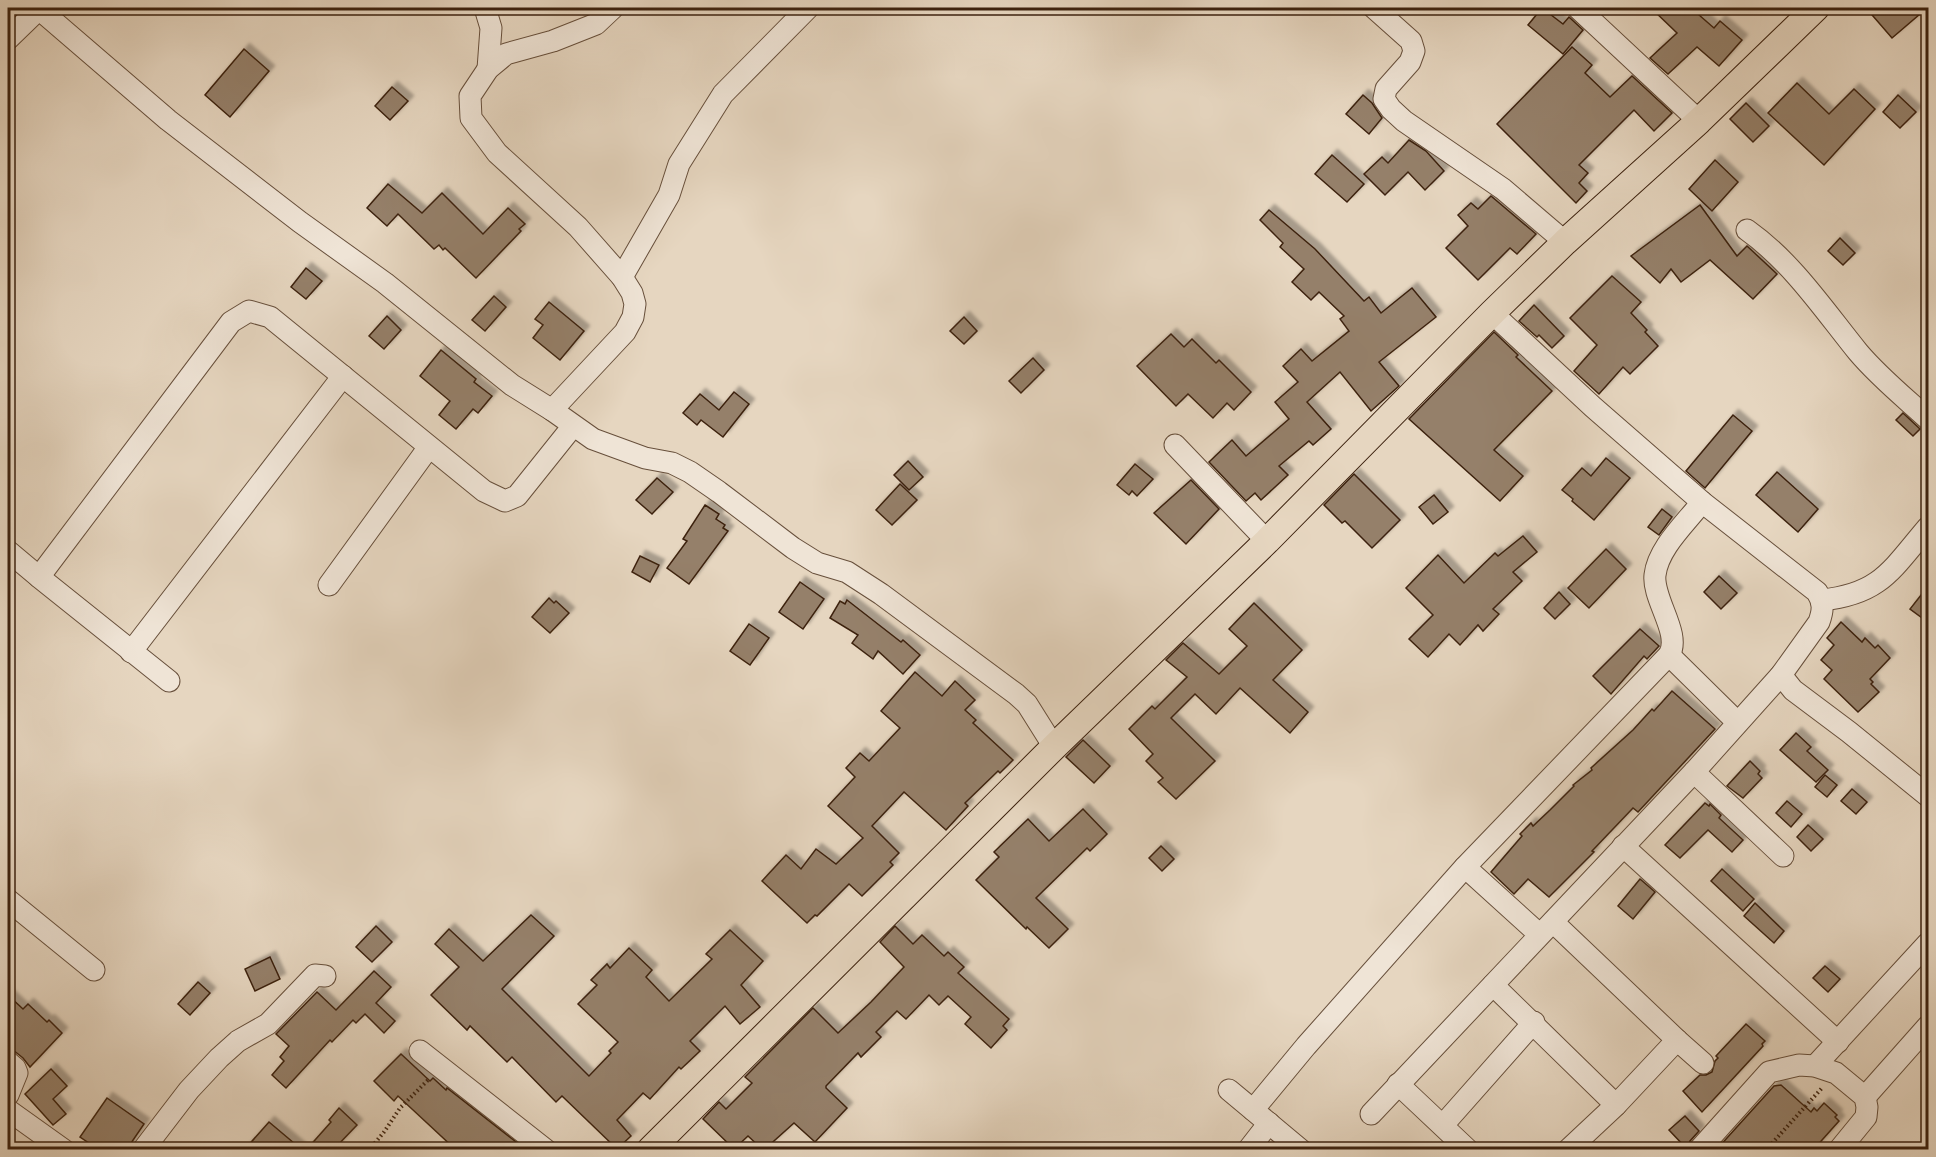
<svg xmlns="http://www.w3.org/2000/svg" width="1936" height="1157" font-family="'IM FELL French Canon',serif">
<defs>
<filter id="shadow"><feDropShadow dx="5.5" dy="-5.5" stdDeviation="1.5" flood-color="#0004"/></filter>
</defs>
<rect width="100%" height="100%" fill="#e6d6c0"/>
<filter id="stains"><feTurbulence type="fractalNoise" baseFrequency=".00333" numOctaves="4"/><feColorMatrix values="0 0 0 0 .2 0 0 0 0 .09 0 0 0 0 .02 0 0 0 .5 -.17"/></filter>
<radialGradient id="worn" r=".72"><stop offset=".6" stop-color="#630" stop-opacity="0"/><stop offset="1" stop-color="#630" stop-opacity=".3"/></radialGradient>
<g fill="#95806b" stroke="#3d220f" stroke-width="1.5" filter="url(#shadow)">
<polygon points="1542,8 1563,24 1569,17 1583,30 1563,54 1528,25"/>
<polygon points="1651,8 1691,8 1714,28 1720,21 1742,40 1719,66 1697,47 1668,74 1650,58 1677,33"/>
<polygon points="1866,8 1927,8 1892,38"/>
<polygon points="1572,47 1592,65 1585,73 1610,97 1632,76 1672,113 1654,131 1634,110 1579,165 1588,173 1579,183 1587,191 1576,203 1497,124"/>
<polygon points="244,49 269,71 230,117 205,95"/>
<polygon points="1797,83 1829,114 1854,89 1875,109 1824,165 1768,113"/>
<polygon points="392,87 408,101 390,120 375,106"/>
<polygon points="1363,95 1372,103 1382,118 1369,134 1346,114"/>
<polygon points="1898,95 1916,112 1900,128 1883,112"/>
<polygon points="1746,103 1769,126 1753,142 1730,119"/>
<polygon points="1409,140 1426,151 1444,171 1425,190 1408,172 1385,195 1364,174 1382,157 1388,163"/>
<polygon points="1332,155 1364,184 1347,202 1315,174"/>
<polygon points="1715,160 1738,182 1712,211 1689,189"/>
<polygon points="388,184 422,213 442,193 483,234 508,208 525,224 519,229 521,231 476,278 445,248 443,250 439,245 434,249 398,214 387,226 367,208"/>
<polygon points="1491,196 1536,234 1517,254 1510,248 1478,280 1446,248 1468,226 1458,215 1471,203 1478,209"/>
<polygon points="1700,205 1737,256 1747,246 1777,274 1753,299 1710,260 1681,282 1671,269 1660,283 1631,256"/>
<polygon points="1269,210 1315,249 1364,301 1369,297 1381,313 1412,288 1436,317 1379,362 1399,386 1371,411 1340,372 1307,402 1331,429 1313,445 1309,441 1279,466 1288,475 1261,500 1255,493 1246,501 1209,462 1232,440 1246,456 1289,419 1275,402 1298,382 1283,366 1301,349 1312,361 1349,331 1340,319 1344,316 1319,292 1311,300 1292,282 1304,269 1280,247 1283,243 1260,220"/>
<polygon points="1840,238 1855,253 1843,265 1828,251"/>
<polygon points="306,268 322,281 306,299 291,287"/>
<polygon points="1612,276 1641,302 1631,313 1647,330 1645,332 1658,346 1630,374 1623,367 1599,394 1574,371 1597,345 1570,318"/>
<polygon points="494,296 506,307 485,331 472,320"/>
<polygon points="549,302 584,331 560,360 533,338 543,325 535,319"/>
<polygon points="1534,305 1564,336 1552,348 1539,335 1537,337 1519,321"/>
<polygon points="387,316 401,330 384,349 369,336"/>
<polygon points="964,317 977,331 964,344 950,331"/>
<polygon points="1494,332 1518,355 1516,357 1552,391 1494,450 1523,476 1500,501 1409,419"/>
<polygon points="1171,334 1184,347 1192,339 1216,363 1219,360 1251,392 1234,410 1227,403 1213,418 1188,394 1176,406 1137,366"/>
<polygon points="441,350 476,379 474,382 492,396 478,413 473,409 456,429 439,415 450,401 420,376"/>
<polygon points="1033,358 1044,370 1021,393 1009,381"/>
<polygon points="734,392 749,404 723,437 701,420 697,425 683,413 700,394 719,410"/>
<polygon points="1903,413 1920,429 1913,436 1896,420"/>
<polygon points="1733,415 1752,431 1705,488 1686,471"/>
<polygon points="1606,458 1630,478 1594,520 1572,501 1573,499 1562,490 1582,468 1591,476"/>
<polygon points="908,461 923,477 909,490 894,475"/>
<polygon points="1135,464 1153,479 1137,496 1132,491 1129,495 1117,485"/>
<polygon points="1777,472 1818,509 1798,532 1756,495"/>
<polygon points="1354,474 1400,520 1372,548 1345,521 1342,523 1324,505"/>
<polygon points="657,478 673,492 652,514 636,500"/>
<polygon points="1191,480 1219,509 1186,544 1154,513"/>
<polygon points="900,484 917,500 892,525 876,510"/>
<polygon points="1434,495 1448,512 1433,524 1419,507"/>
<polygon points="705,505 719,514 716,519 725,525 723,528 728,531 689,584 667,568 687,541 683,539"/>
<polygon points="1662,509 1672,517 1659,535 1648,527"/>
<polygon points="1523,536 1537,552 1513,572 1522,581 1493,609 1499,614 1483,631 1478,625 1460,645 1449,634 1428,657 1409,639 1433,615 1406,588 1438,555 1464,583 1495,553 1498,556"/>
<polygon points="1606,549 1626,569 1589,608 1568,588"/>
<polygon points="640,556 659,565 650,582 632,572"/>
<polygon points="1719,576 1737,593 1721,609 1704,592"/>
<polygon points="800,582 824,599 803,629 779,612"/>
<polygon points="1929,585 1929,623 1910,609"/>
<polygon points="1559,592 1570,604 1555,619 1544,608"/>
<polygon points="549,598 554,603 556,601 569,613 550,633 532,617"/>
<polygon points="847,600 901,642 903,640 920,655 903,674 878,651 873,659 852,643 858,635 830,618 840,601 845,604"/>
<polygon points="1254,603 1302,650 1273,680 1308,712 1290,733 1240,688 1216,714 1195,694 1171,718 1215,761 1176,799 1158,782 1163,778 1146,761 1153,754 1129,729 1152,706 1155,709 1187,677 1166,660 1183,643 1219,674 1247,646 1229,629"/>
<polygon points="1841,622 1862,642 1865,638 1875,648 1878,645 1890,658 1870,679 1873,682 1871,684 1879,692 1858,712 1824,679 1832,670 1821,660 1834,645 1827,638"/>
<polygon points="749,624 769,638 750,665 730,651"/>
<polygon points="1640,629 1659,646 1647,659 1644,656 1611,694 1593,676"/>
<polygon points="915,672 942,696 955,681 975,700 965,710 976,720 973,723 1013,760 1000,773 998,771 965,803 968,806 946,830 904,792 872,826 899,853 890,862 893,865 862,896 849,884 817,916 815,915 807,923 762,881 786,855 801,869 816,849 836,864 863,838 828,806 855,777 846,768 860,753 869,761 900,728 881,711"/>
<polygon points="1672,691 1715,729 1638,812 1633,808 1592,851 1594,852 1549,897 1528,879 1514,894 1491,872 1522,836 1520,834 1531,823 1533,826 1550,810 1574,786 1573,785 1592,770 1591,768 1633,730 1652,709 1654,711"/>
<polygon points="1796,733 1811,747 1807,751 1828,770 1816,782 1780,750"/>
<polygon points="1083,740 1110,766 1094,783 1066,757"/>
<polygon points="1750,761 1760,771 1758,774 1762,778 1743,798 1727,786"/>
<polygon points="1825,775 1837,785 1827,797 1815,787"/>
<polygon points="1852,789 1867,802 1856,814 1841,801"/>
<polygon points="1787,801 1802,814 1791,827 1776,813"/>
<polygon points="1705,803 1709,806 1710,804 1721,815 1719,818 1743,840 1732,852 1708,830 1680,858 1665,845"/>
<polygon points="1083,809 1107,834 1090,851 1087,848 1036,898 1068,929 1049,948 1027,927 1026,929 976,880 999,857 994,852 1028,819 1049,841"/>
<polygon points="1808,825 1823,839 1811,851 1797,837"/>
<polygon points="1161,846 1174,859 1162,871 1149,858"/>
<polygon points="1722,869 1754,899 1743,911 1711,881"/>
<polygon points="1640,879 1655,892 1633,919 1618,906"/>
<polygon points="1755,903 1784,931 1774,943 1744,916"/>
<polygon points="531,915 554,936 502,989 589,1076 611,1053 609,1051 618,1042 578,1004 597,985 591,980 607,964 610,968 629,948 652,970 646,977 669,1001 712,959 706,954 730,930 763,961 741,985 760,1007 740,1024 725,1006 690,1041 700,1051 681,1069 679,1067 650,1099 643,1093 617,1120 631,1136 617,1149 562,1096 556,1102 512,1057 507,1062 470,1026 467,1030 431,995 459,967 435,944 449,929 483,961"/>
<polygon points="376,926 392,942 372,962 356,947"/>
<polygon points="895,926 913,944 922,935 944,956 948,952 964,967 958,973 1009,1019 1003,1026 1007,1030 991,1048 965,1024 971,1017 948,996 939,1005 929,995 906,1019 897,1011 876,1032 881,1037 861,1057 858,1053 826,1086 826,1088 847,1108 815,1142 794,1123 765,1149 762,1149 748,1136 734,1149 703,1119 719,1102 726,1109 752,1083 745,1077 813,1008 838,1033 871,1002 904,967 880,942"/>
<polygon points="270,957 280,979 255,991 245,969"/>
<polygon points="1825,966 1840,979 1828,992 1813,978"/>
<polygon points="374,971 391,987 376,1003 395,1021 384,1033 365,1014 356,1023 353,1020 332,1042 330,1040 286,1088 272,1075 284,1061 280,1057 289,1046 276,1034 317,992 336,1010"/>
<polygon points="198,982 210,993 190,1015 178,1004"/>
<polygon points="8,995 23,1009 28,1004 47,1022 49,1020 62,1033 30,1067 23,1058 8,1046"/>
<polygon points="1746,1024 1765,1041 1762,1044 1763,1046 1702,1112 1683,1091 1700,1075 1706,1075 1712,1072 1715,1061 1718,1058 1716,1056"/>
<polygon points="401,1054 430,1081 433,1078 446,1090 447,1088 525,1149 455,1149 398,1096 394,1101 374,1081"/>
<polygon points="51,1069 67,1086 53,1099 66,1114 53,1125 25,1094"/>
<polygon points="1781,1085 1811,1112 1814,1108 1817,1111 1824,1103 1837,1115 1835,1117 1839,1121 1814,1149 1717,1149 1774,1086"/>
<polygon points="107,1098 144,1124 127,1149 98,1149 80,1137"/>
<polygon points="339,1108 357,1125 334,1149 307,1149 331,1122 329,1120"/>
<polygon points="1685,1116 1699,1131 1690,1141 1687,1149 1669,1130"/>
<polygon points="269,1122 301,1149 245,1149"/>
</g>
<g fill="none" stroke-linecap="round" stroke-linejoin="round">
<g stroke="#674f3b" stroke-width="23">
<g id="minor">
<polyline points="485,8 491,28 488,69"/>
<polyline points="1374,8 1411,41 1414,51 1410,62 1386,89 1384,99 1391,109 1404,121 1503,189 1565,242"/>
<polyline points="1578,8 1699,121"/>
<polyline points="8,39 39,9 168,120 300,222 385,283 512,385 552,410 593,439 645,458 672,463 690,472 719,492 793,548 817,563 847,572 881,594 1016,694 1027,704 1054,747"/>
<path d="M1747 230C1792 262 1824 310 1858 352 1879 377 1904 397 1928 419"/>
<polyline points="622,277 669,195 679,164 723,94 808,8"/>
<polyline points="552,410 625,332 633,317 635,304 632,293 622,277 578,227 497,153 471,118 470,96 488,69 506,54 553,41 596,24 613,8"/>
<polyline points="1175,445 1267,541"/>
<polyline points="8,551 39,577 231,322 249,311 270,317 484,491 505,501 517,496 573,426"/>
<polyline points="39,577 169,681"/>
<polyline points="329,585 429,447"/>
<path d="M1822 600C1881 594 1892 569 1928 527"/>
<polyline points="131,652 343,376"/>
<polyline points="1669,655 1737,722"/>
<polyline points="1781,675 1793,690 1849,732 1928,796"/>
<polyline points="1694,772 1783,856"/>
<polyline points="1623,846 1838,1042"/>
<polyline points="1465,867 1539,934"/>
<polyline points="8,900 94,970"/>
<polyline points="1553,922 1677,1040 1703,1063"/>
<polyline points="1493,985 1616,1105 1677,1040"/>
<polyline points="420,1051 546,1150"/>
<polyline points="8,1062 15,1068 17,1073 8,1095"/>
<polyline points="1815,1066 1928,943"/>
<polyline points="1398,1084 1468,1150"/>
<polyline points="1229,1090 1301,1150"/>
<polyline points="1865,1097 1928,1026"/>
<polyline points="8,1110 64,1150"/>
<path d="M1253 1110 1306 1046 1465 867 1669 655C1682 634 1652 599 1655 575 1658 548 1686 523 1702 502"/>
<path d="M1371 1114 1694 772 1781 675 1819 622C1823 611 1824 603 1817 592L1702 502 1593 407 1492 313"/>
<polyline points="1443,1125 1534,1022"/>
<polyline points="143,1150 189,1090 219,1058 238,1041 268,1024 315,975 325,976"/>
<polyline points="1248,1150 1269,1123"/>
<polyline points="1568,1150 1616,1105"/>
<polyline points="1699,1150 1769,1072 1799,1065 1815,1066 1836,1073 1865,1097 1867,1107 1866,1117 1839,1150"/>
</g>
</g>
<g stroke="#3d220f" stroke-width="28">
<polyline id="major" points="650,1150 1054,747 1267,541 1492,313 1565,242 1699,121 1816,8"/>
</g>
<g stroke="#3d220f" stroke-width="4" stroke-dasharray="1.5 3" stroke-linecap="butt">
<polyline points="369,1150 384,1132 400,1108 428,1080"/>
<polyline points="1766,1150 1822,1088"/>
</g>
<use href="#minor" stroke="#efe4d6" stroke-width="21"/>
<use href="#major" stroke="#e6d6c0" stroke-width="26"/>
</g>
<rect width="1936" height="1157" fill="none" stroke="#e6d6c0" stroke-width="30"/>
<rect x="9" y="9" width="1918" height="1139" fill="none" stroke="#3d220f" stroke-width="3"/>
<rect x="15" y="15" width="1906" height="1127" fill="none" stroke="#3d220f" stroke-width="1.5"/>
<rect width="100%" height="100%" filter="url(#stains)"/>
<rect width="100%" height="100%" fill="url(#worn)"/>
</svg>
